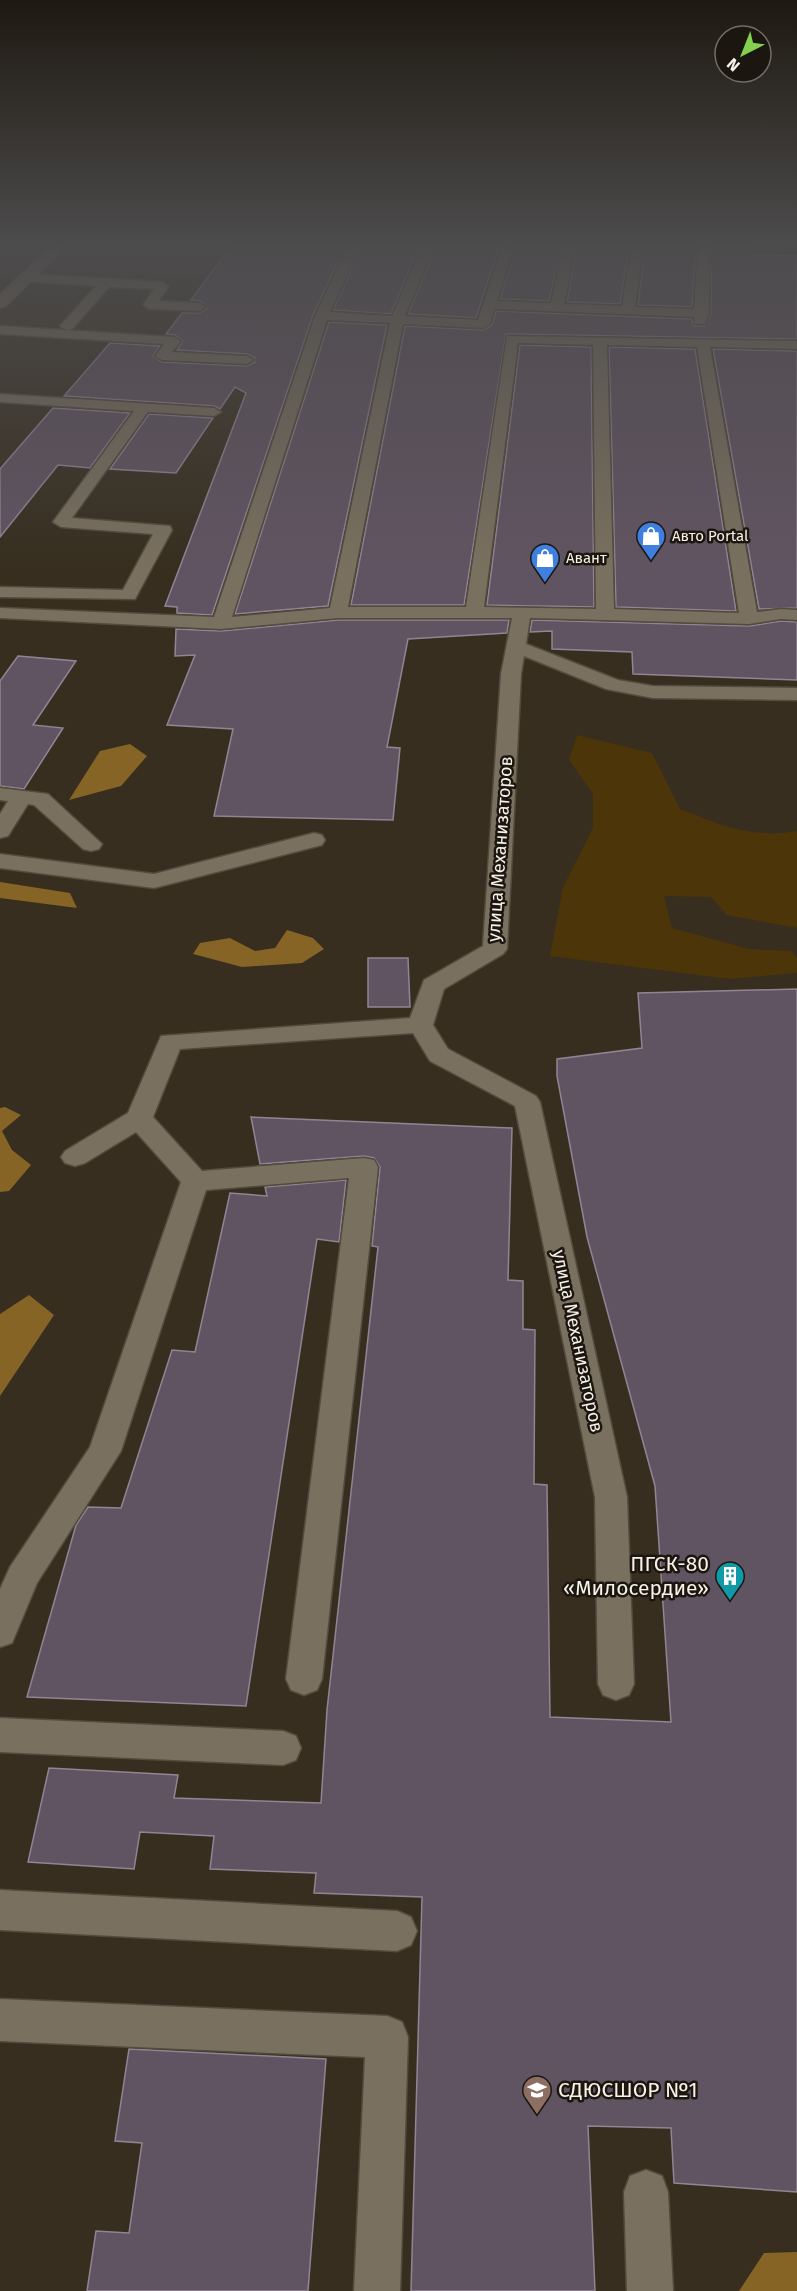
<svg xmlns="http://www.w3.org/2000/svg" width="797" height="2291" font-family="'Fira Sans',sans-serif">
<rect width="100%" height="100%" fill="#372e1f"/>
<path fill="#4c3508" d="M577 735 652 753 680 809C721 825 752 839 797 831V928L727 915 711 897 664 896 672 928 749 949 791 951 797 958V973L729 979 550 956 563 887 593 828V794L569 760Z"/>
<g fill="#866426">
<polygon points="130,744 147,756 121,786 69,800 100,751"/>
<polygon points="0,882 70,893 77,908 0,898"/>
<polygon points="287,930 313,938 324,949 302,963 242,967 193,954 200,943 230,938 255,951 275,948"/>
<polygon points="5,1107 21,1115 2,1131 12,1150 31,1165 9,1191 0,1192 0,1108"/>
<polygon points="29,1295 54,1315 0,1396 0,1314"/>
<polygon points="797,2252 797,2291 739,2291 764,2253"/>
</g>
<g fill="#615462" stroke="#928493" stroke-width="1.5">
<polygon points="230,247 345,247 313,315 212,615 177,613 177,607 165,606 246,393 235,387 220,409 214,406 64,396 110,343 160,346 153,356 162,362 247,366 255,362 255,358 247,354 177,350 183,341 175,335 166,334 182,313 199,313 208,308 200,301 191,300"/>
<polygon points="362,247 419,247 391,314 333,310"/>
<polygon points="436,247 499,247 476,318 408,314"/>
<polygon points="516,247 561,247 549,301 500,299"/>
<polygon points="577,247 629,247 620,304 567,302"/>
<polygon points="645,247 696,247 692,307 638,305"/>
<polygon points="712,247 750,247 749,254 797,256 797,339 506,334 464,605 351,605 405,326 483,330 492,325 496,311 692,319 694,326 705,326 711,313"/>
<polygon points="329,322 387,325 328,606 235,614"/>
<polygon points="520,345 591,347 594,607 487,605"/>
<polygon points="609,347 695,349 736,611 616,607"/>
<polygon points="713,349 797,351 797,608 759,609"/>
<polygon points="53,408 130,413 90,468 58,465 0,537 0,469"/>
<polygon points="149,414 213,418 176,473 110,469"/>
<polygon points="338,620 509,620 507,633 408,639 387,747 400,748 393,820 214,816 233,729 167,725 195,655 175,656 176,629 221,631"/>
<polygon points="532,620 749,626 781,621 797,622 797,680 633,674 632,652 552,649 552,631 530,632"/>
<polygon points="18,656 76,661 33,725 63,728 24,789 0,786 0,681"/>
<polygon points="368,958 408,958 410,1007 368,1007"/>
<polygon points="797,989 797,2192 674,2183 671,2128 588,2126 595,2291 411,2291 422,1897 314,1893 316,1873 210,1869 214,1836 140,1832 134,1869 28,1862 49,1768 178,1775 174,1798 321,1803 327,1710 378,1247 372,1246 380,1167 374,1158 364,1156 260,1164 251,1117 512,1128 508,1280 523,1281 523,1329 535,1330 534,1484 547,1485 550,1717 671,1722 655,1486 587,1237 557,1076 557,1059 642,1048 638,993"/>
<polygon points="346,1180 339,1242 317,1239 246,1706 27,1697 76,1525 88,1507 121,1508 172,1350 195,1352 230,1193 267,1196 265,1187"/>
<polygon points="129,2049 326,2059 308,2291 87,2291 96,2231 129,2233 142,2143 115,2141"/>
</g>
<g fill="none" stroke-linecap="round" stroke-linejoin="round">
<g stroke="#524b3e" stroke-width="3">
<g id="service">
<path d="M348 247H360L330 312 392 316 422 247H434L405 316 478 320 502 247H514L497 301 551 303 563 247H575L564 304 622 306 631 247H643L635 307 694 309 698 247H710L709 313 705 324H695L694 317 494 309 490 324 483 328 403 324 348 607H466L507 336 797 341V349L710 347 757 612 781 609 797 610V620L781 619 749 624 530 618 526 644 618 680 653 686 797 688V700L653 698 606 689 524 656 521 674 507 949 503 954 444 989 433 1025 448 1049 536 1096 540 1102 627 1497 634 1684 629 1695 616 1700 603 1695 598 1684 595 1497 515 1106 430 1061 413 1033 180 1049 153 1117 202 1171 364 1158 374 1160 378 1167 322 1679 317 1690 304 1695 291 1690 286 1679 349 1178 206 1190 121 1451 37 1583 12 1643 0 1647V1589L10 1567 90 1447 181 1182 136 1132 85 1163 75 1166 65 1163 61 1157 65 1151 128 1113 161 1036 410 1018 424 980 483 946 501 674 512 618H338L221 629 0 618V608L214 617 315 316ZM327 320 390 323 330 608 232 617ZM518 343 593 345 596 609 484 607ZM607 345 697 347 739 613 614 609Z"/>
<polygon points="25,274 163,282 169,286 159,301 199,303 206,307 199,311 150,309 143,305 154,289 109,287 72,329 67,330 60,326 96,286 21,281 19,278"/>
<polygon points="0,326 174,337 181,341 172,352 247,356 254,360 247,364 162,360 155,356 164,344 0,334"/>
<polygon points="0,394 214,408 221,412 214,416 148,412 72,518 170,526 172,530 135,599 0,597 0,587 123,590 153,534 61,527 53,522 134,411 0,402"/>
<polygon points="0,788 48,794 102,844 99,849 91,851 83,849 34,805 28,804 8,836 0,838 0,814 8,801 0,800"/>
<polygon points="314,833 322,835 325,840 322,845 154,888 0,868 0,854 154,874"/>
<polygon points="0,1718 283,1731 296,1736 301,1748 296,1760 283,1765 0,1752"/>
<polygon points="0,1890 397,1911 411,1917 417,1931 411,1945 397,1951 0,1930"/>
<polygon points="0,1999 387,2016 402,2022 408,2037 400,2291 354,2291 365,2057 0,2041"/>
<polygon points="646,2170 662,2176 668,2192 673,2291 627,2291 624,2192 630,2176"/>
</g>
</g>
<g stroke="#524b3e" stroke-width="3">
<polygon id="secondary" points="50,247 66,247 6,306 0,308 0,294"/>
</g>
<use href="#service" fill="#7a705f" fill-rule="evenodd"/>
<use href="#secondary" fill="#7a705f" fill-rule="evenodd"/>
</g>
<linearGradient id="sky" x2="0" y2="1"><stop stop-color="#1e1911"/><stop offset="0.43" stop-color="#4d4c4d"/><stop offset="1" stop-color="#4d4c4d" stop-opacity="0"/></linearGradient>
<rect width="797" height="568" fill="url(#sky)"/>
<defs>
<g id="shop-pin" transform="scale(1.5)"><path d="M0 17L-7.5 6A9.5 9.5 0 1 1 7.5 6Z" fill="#3f7fe0" stroke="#1b1710"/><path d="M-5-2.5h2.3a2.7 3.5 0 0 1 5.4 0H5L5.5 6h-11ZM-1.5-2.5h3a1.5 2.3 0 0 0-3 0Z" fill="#fff"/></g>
<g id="building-pin" transform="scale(1.5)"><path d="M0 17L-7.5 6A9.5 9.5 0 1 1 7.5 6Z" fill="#0f9aa8" stroke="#1b1710"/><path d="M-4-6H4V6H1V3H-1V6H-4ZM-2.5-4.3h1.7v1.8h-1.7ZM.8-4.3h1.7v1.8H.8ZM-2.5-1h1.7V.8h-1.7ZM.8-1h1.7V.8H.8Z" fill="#fff"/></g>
<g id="school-pin" transform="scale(1.5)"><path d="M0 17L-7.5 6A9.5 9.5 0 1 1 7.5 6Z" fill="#8d6e63" stroke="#1b1710"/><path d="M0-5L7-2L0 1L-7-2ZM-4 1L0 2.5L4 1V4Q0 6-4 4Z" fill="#fff"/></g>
</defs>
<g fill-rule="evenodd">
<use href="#shop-pin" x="651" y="536"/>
<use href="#shop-pin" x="545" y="558"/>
<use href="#building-pin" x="730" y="1576"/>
<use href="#school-pin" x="537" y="2090"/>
</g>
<g text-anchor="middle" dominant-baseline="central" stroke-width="5" stroke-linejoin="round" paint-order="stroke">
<g font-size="15" fill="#f7f1e7" stroke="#1b1710" text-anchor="start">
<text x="672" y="536">Авто Portal</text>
<text x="566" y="558">Авант</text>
</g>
<g font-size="18" fill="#f7f1e7" stroke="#1b1710">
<text transform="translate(500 849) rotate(-86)">улица Механизаторов</text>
<text transform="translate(578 1341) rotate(78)">улица Механизаторов</text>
</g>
<g font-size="21" fill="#f7f1e7" stroke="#1b1710" text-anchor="end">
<text x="709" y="1564">ПГСК-80<tspan x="709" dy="24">«Милосердие»</tspan></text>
<text x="558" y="2090" text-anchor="start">СДЮСШОР №1</text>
</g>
</g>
<g transform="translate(743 54) rotate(222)"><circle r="28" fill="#1b1710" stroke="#736e66" stroke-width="1.5"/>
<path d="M0-4.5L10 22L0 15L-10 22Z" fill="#83d04e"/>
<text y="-9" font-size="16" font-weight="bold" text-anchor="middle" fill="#f7f1e7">N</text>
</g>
</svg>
